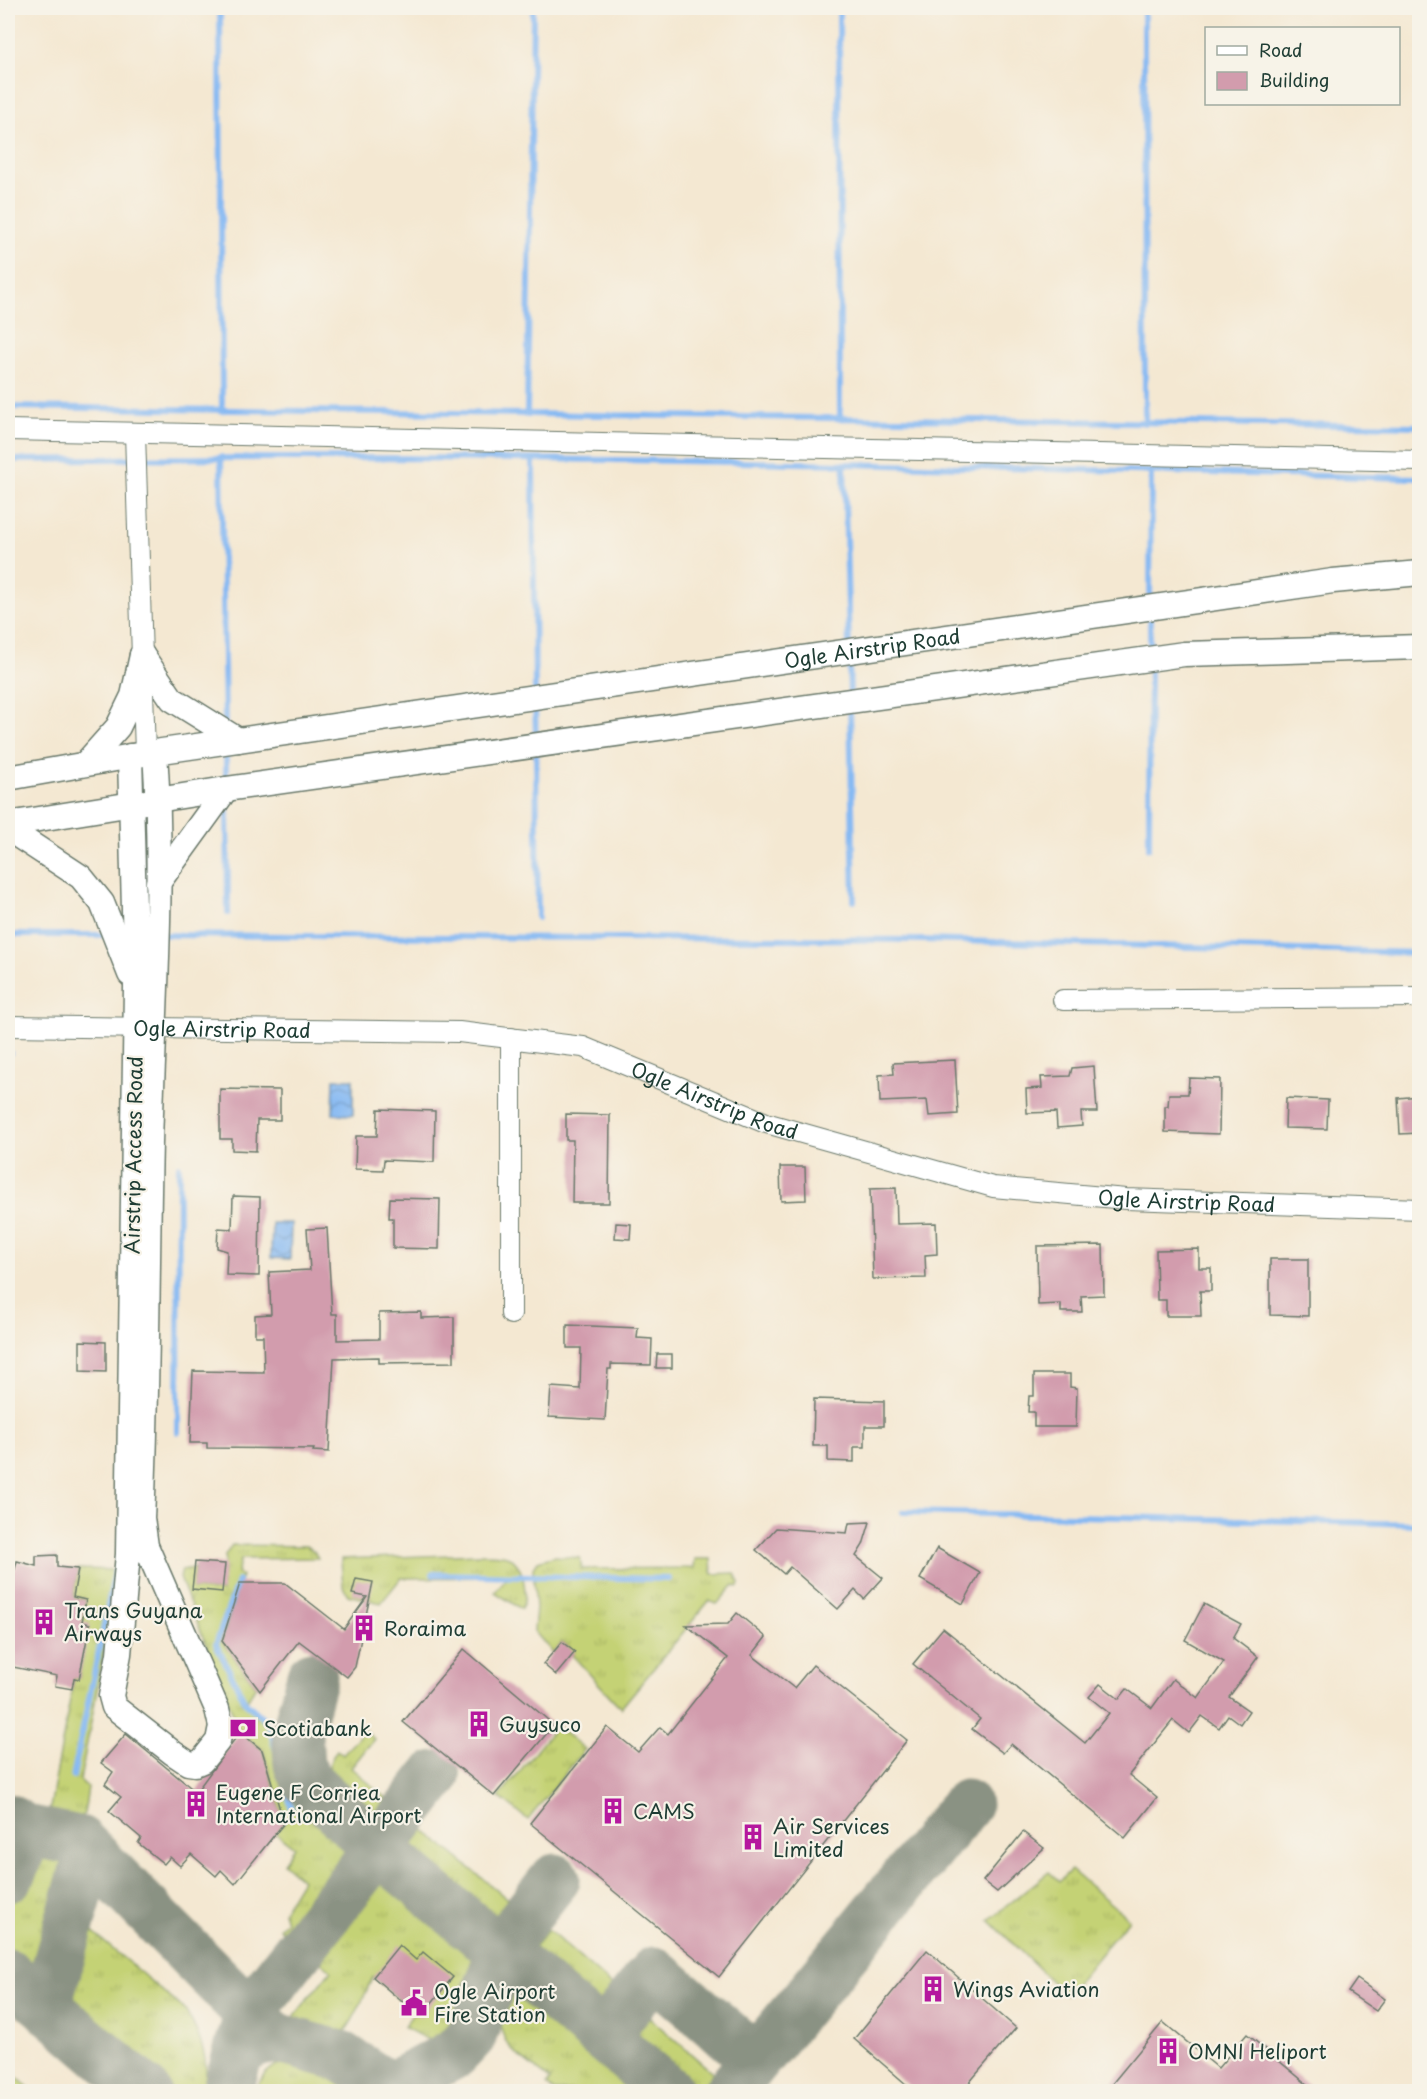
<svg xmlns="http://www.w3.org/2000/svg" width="1427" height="2099" font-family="'Playpen Sans',sans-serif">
<defs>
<pattern id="grass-tufts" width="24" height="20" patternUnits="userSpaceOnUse" patternTransform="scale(1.5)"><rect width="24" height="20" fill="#c4d274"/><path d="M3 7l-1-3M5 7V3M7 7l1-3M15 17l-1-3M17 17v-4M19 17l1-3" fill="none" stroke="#a8b565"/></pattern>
<pattern id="water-waves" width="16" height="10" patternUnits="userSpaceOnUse" patternTransform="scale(1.5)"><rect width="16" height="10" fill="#86b9f3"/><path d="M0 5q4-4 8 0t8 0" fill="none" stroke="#6d98c6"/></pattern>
</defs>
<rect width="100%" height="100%" fill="#f7f3e8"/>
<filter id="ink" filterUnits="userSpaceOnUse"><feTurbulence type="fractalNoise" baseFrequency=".0167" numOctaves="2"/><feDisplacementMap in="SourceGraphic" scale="12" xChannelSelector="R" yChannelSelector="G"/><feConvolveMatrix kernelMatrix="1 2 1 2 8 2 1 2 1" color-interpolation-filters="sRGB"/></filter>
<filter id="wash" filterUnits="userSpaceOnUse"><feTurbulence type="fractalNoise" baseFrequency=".008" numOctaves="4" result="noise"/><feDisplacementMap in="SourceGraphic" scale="24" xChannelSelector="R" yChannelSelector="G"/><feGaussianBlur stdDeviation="1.35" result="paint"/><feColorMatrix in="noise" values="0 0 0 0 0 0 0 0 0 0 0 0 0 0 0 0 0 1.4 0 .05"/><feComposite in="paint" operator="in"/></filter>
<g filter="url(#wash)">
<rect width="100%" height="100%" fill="#f4e8d2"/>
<g fill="url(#grass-tufts)" stroke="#728854" stroke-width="1.5">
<polygon points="232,1545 306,1546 314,1551 318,1558 241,1559 237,1573 242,1576 222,1641 256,1686 246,1702 273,1728 284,1718 290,1724 288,1751 298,1793 305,1804 358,1857 356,1867 295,1941 279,1928 286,1921 283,1911 302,1880 283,1863 294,1847 276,1833 284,1823 263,1750 240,1732 180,1578 182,1570 194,1568 193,1589 222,1592 225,1556"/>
<path d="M480 1554C489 1555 501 1553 509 1557 524 1565 529 1596 521 1609L495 1592 507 1577 401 1578 381 1603 348 1595 343 1587 341 1559Z"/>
<polygon points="555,1556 580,1558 582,1569 694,1568 695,1559 711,1559 712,1574 735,1573 739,1584 738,1587 734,1585 717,1604 709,1601 621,1708 572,1655 574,1652 562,1642 553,1653 534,1631 536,1608 533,1568 538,1561"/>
<polygon points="78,1569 120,1570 80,1780 88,1788 84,1814 76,1826 65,1828 52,1820 50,1808 74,1678 79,1678 89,1624 71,1620 72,1615 83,1616 86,1600 73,1597"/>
<polygon points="556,1726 585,1749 528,1820 499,1797"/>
<path d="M364 1730 374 1739 351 1768 400 1809 378 1838C350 1814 308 1791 337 1750L343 1755Z"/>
<polygon points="424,1830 512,1903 513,1913 498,1930 488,1931 401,1854"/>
<path d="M51 1848 65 1849C70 1853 73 1857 74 1864 75 1877 61 1950 54 1960 48 1969 36 1972 26 1973L8 1958V1900L33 1874 45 1852Z"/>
<polygon points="1071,1870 1129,1919 1066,1996 989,1920 1049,1872 1059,1881"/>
<path d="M389 1877 397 1880 485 1959C489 1978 475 1985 468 2000 464 2009 463 2019 460 2027 447 2055 422 2037 404 2027L414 2012 373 1977C363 1995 349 2044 324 2042 315 2041 306 2036 297 2033L292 2023 296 2014 331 1970 313 1955 372 1881Z"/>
<path d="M83 1924 186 2011C200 2035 212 2064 203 2091H166L76 2016 68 2001V1991Z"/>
<path d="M548 1930 617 1990V2003C610 2015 601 2018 589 2013L525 1958Z"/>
<path d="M515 1980 650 2091H554L547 2085 550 2080C537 2069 516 2057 507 2043 497 2027 490 1983 515 1980Z"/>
<path d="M643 2018 651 2019 712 2072 716 2080 714 2091H685L632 2046C623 2033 628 2021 643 2018Z"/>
<path d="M304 2055 343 2066 370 2091H256C262 2068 282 2061 304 2055Z"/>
<polygon points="8,2070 33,2091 8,2091"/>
</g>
<g fill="url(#water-waves)" stroke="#527b94" stroke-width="1.5">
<polygon points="334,1079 353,1079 353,1115 333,1114"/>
<polygon points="272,1223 291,1223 290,1259 271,1258"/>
</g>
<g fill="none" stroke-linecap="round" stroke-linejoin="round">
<g stroke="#86b9f3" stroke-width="6">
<polyline points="220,8 222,411"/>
<polyline points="839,8 840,419"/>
<polyline points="1144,8 1145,423"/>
<polyline points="8,407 1420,426"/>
<polyline points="527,415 533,8"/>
<polyline points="221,457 225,726"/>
<path d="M8 460C286 456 566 458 845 464 1036 468 1228 475 1420 478"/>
<polyline points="533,461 535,692"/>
<polyline points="844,464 849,646"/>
<polyline points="1150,602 1151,474"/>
<polyline points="1150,653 1150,612"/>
<polyline points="849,656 850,697"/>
<polyline points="535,703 536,740"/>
<polyline points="850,707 854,901"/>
<polyline points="226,748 226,783"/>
<polyline points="536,751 538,918"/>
<polyline points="227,802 228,913"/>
<polyline points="1149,848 1150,663"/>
<polyline points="8,935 108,935"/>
<polyline points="163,935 922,940 1420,953"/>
<polyline points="8,1053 10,1053"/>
<polyline points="178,1432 179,1166"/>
<polyline points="903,1512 1420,1524"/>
<polyline points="433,1574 669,1579"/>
<polyline points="238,1581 216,1644 245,1702 263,1718 269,1726 292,1810"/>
<polyline points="73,1777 115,1571"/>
</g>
<g stroke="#8a9283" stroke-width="51">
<polyline points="312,1676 297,1732 299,1765 307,1781 377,1848 669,2092"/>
<polyline points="8,1819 26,1830 79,1841 263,2027 274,2036"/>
<polyline points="8,1877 18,1857 26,1830"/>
<polyline points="8,1974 146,2092"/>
<polyline points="49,2010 50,1991 90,1852"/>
<polyline points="603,2036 654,1972 756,2059"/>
<polyline points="241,2050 259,2041 277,2038 341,2056 390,2088 392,2092"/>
<polyline points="390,2088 454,2054 471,2036 493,1977 499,1950 555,1879"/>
<polyline points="227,2092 250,2012 435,1776"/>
<polyline points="729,2092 966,1805"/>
</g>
</g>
<g id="blocks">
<g fill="#d29cad">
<polygon points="955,1060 958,1114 929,1116 927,1100 880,1102 879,1075 894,1074 893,1063"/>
<polygon points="1094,1066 1097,1112 1081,1112 1082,1126 1057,1128 1056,1112 1027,1113 1026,1089 1042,1088 1041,1077 1070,1076 1072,1068"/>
<polygon points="1189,1078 1220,1079 1219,1134 1165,1132 1165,1106 1168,1106 1169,1094 1188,1094"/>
<polygon points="220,1089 280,1090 280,1120 257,1120 256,1151 232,1150 232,1139 220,1139"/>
<polygon points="1419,1096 1419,1133 1400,1134 1398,1098"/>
<polygon points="1286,1098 1328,1100 1327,1129 1285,1128"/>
<polygon points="378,1109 435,1111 434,1162 384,1160 383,1170 355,1169 356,1136 377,1136"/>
<polygon points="566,1114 610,1115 609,1203 572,1203 573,1140 566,1140"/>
<polygon points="780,1167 805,1167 806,1200 781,1201"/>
<polygon points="896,1188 897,1224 936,1223 937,1254 925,1255 926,1278 873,1279 870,1189"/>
<polygon points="233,1196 260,1197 259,1276 226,1275 227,1251 217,1248 218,1228 232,1229"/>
<polygon points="390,1198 440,1199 439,1249 393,1248 393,1218 389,1218"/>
<polygon points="616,1223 631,1224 630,1239 615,1238"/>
<polygon points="327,1228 332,1314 337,1314 337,1340 379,1339 379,1313 421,1312 421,1318 454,1317 454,1362 379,1363 379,1357 334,1358 329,1452 313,1451 314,1449 207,1448 207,1443 190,1443 193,1371 264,1372 263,1336 255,1336 255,1315 271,1314 269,1272 310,1270 307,1229"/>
<polygon points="1103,1245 1104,1295 1081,1296 1082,1312 1061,1312 1061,1304 1038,1305 1037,1246"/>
<polygon points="1199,1249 1199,1268 1211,1268 1211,1291 1200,1291 1201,1316 1166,1316 1166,1300 1157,1300 1156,1250"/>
<polygon points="1270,1259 1308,1259 1308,1316 1270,1315"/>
<polygon points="567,1325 638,1328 637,1338 652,1339 651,1365 611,1364 611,1369 608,1369 605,1420 549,1417 551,1387 580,1389 581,1348 567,1348"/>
<polygon points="80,1341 106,1342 106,1372 80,1371"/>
<polygon points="657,1354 672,1354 672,1368 656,1368"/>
<polygon points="1034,1374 1070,1374 1070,1387 1077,1388 1076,1427 1034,1427 1034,1412 1028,1412 1029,1396 1034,1396"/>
<polygon points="814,1399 884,1401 884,1426 865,1426 865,1447 854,1447 854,1462 828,1461 828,1446 813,1446"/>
<polygon points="870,1522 863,1545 856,1556 883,1578 864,1599 855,1590 838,1609 790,1567 784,1574 756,1550 776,1528 847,1533 849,1523"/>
<polygon points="937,1548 980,1573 963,1604 920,1579"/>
<polygon points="57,1555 57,1567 78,1569 73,1597 86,1600 82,1622 90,1624 79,1679 74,1678 72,1689 55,1686 57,1676 8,1666 8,1567 15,1569 17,1561 36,1566 36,1556"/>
<polygon points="195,1562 225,1564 222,1592 192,1589"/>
<polygon points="356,1579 373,1582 355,1667 347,1677 299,1641 260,1691 222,1641 240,1583 285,1583 344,1629 367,1597 352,1594"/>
<polygon points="1204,1604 1241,1624 1233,1638 1258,1657 1229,1697 1249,1711 1240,1724 1228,1715 1219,1728 1202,1716 1189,1733 1173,1720 1129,1775 1157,1798 1125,1838 1011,1744 1003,1753 972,1729 980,1719 913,1664 943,1628 1085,1743 1109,1713 1089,1697 1100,1684 1119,1699 1127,1689 1152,1708 1173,1679 1198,1698 1224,1662 1185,1640"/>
<polygon points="737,1613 766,1637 752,1655 794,1688 813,1665 907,1740 719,1977 530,1823 607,1727 638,1752 660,1727 668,1734 728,1658 686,1625 728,1624"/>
<polygon points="562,1642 575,1652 556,1675 543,1664"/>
<polygon points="464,1649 554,1725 494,1796 403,1722"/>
<polygon points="240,1732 262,1750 284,1823 235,1884 221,1870 216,1876 191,1854 180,1866 170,1857 164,1864 138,1843 141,1838 109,1811 121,1797 105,1784 113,1772 101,1763 126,1734 196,1792"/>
<polygon points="1023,1832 1044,1848 997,1892 983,1881"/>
<polygon points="399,1945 416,1960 423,1952 453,1977 420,2017 373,1977"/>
<polygon points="927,1950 1016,2028 962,2091 914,2091 854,2039"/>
<polygon points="1357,1979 1385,1999 1376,2011 1348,1992"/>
<polygon points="1163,2022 1218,2068 1247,2034 1315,2091 1106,2091"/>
</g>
</g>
</g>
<g filter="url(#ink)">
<use href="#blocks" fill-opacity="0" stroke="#6a796b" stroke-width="1.5"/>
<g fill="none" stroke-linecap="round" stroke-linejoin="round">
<g stroke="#6a796b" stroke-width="22">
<g id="minor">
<polyline points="8,430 1420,461"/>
<polyline points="135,433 145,754"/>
<polyline points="1063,1000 1420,997"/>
<path id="s1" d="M8 1026 459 1032 583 1047 766 1123 993 1187 1126 1199 1420 1209"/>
<polyline points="511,1314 511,1038"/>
</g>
</g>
<g stroke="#6a796b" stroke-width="27">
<g id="tertiary">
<polyline points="142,655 172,699 238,740"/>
<path d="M130 756 136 987 128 1554 119 1654 111 1696 114 1707 123 1714 173 1753 188 1763 195 1764 202 1761 218 1741 221 1726 217 1709 146 1546 142 1518C148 1393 147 1267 150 1142 154 1012 164 882 155 752"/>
<polyline points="86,763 118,727 133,696 142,655"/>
<path id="s2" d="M8 778 155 752 1333 581 1420 573"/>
<polyline points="8,824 226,789 1184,654 1420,647"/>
<polyline points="8,829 81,877 102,903 130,974"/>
<polyline points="158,883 226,789"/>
</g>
</g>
<use href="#minor" stroke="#fff" stroke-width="20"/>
<use href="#tertiary" stroke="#fff" stroke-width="24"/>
</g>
</g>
<defs>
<g id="building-bare" transform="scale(2.07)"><path d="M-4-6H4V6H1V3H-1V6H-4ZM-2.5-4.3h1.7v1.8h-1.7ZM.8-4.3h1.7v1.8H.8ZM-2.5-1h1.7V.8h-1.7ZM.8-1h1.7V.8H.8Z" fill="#b5179e" stroke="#f7f3e8" stroke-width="2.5" paint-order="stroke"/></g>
<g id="bank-bare" transform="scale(2.07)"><path d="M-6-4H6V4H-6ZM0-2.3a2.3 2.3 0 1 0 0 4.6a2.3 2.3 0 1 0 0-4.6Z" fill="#b5179e" stroke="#f7f3e8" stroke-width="2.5" paint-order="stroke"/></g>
<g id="civic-bare" transform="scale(2.07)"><path d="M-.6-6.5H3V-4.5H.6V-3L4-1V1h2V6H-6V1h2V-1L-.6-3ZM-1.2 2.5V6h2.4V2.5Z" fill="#b5179e" stroke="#f7f3e8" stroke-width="2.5" paint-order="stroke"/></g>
</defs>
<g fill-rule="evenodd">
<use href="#building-bare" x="44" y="1622"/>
<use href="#building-bare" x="364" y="1628"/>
<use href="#building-bare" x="479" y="1724"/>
<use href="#bank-bare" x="243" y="1728"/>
<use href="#building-bare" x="196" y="1804"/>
<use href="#building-bare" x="613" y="1811"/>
<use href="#building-bare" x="753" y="1837"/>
<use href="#building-bare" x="933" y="1989"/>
<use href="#civic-bare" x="414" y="2003"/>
<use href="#building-bare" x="1168" y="2051"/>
</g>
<g text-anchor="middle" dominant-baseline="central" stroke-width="4.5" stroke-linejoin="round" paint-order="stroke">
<g font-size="20" fill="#1f3d34" stroke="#f7f3e8">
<text stroke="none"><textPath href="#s2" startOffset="874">Ogle Airstrip Road</textPath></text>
<text stroke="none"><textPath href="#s1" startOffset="214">Ogle Airstrip Road</textPath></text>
<text stroke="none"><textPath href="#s1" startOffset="718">Ogle Airstrip Road</textPath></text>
<text transform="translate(133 1155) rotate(-89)">Airstrip Access Road</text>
<text stroke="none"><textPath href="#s1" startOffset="1204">Ogle Airstrip Road</textPath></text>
</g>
<g font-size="20" fill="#1f3d34" stroke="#f7f3e8" text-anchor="start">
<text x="64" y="1610">Trans Guyana<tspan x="64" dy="23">Airways</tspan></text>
<text x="384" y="1628">Roraima</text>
<text x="499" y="1724">Guysuco</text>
<text x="263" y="1728">Scotiabank</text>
<text x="216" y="1792">Eugene F Corriea<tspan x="216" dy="23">International Airport</tspan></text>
<text x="633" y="1811">CAMS</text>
<text x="773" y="1826">Air Services<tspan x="773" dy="23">Limited</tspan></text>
<text x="953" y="1989">Wings Aviation</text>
<text x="434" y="1991">Ogle Airport<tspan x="434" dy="23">Fire Station</tspan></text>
<text x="1188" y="2051">OMNI Heliport</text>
</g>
</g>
<rect width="1427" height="2099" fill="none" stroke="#f7f3e8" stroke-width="30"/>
<rect x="1205" y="27" width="195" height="78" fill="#f7f3e8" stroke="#a1aaa0" stroke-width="1.5"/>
<rect x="1217" y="46" width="30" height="9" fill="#ffffff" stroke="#a1aaa0" stroke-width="1.5"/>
<text x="1259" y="57" font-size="18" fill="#1f3d34">Road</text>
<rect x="1217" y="72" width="30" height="18" fill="#d29cad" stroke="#a1aaa0" stroke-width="1.5"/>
<text x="1259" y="87" font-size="18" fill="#1f3d34">Building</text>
</svg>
